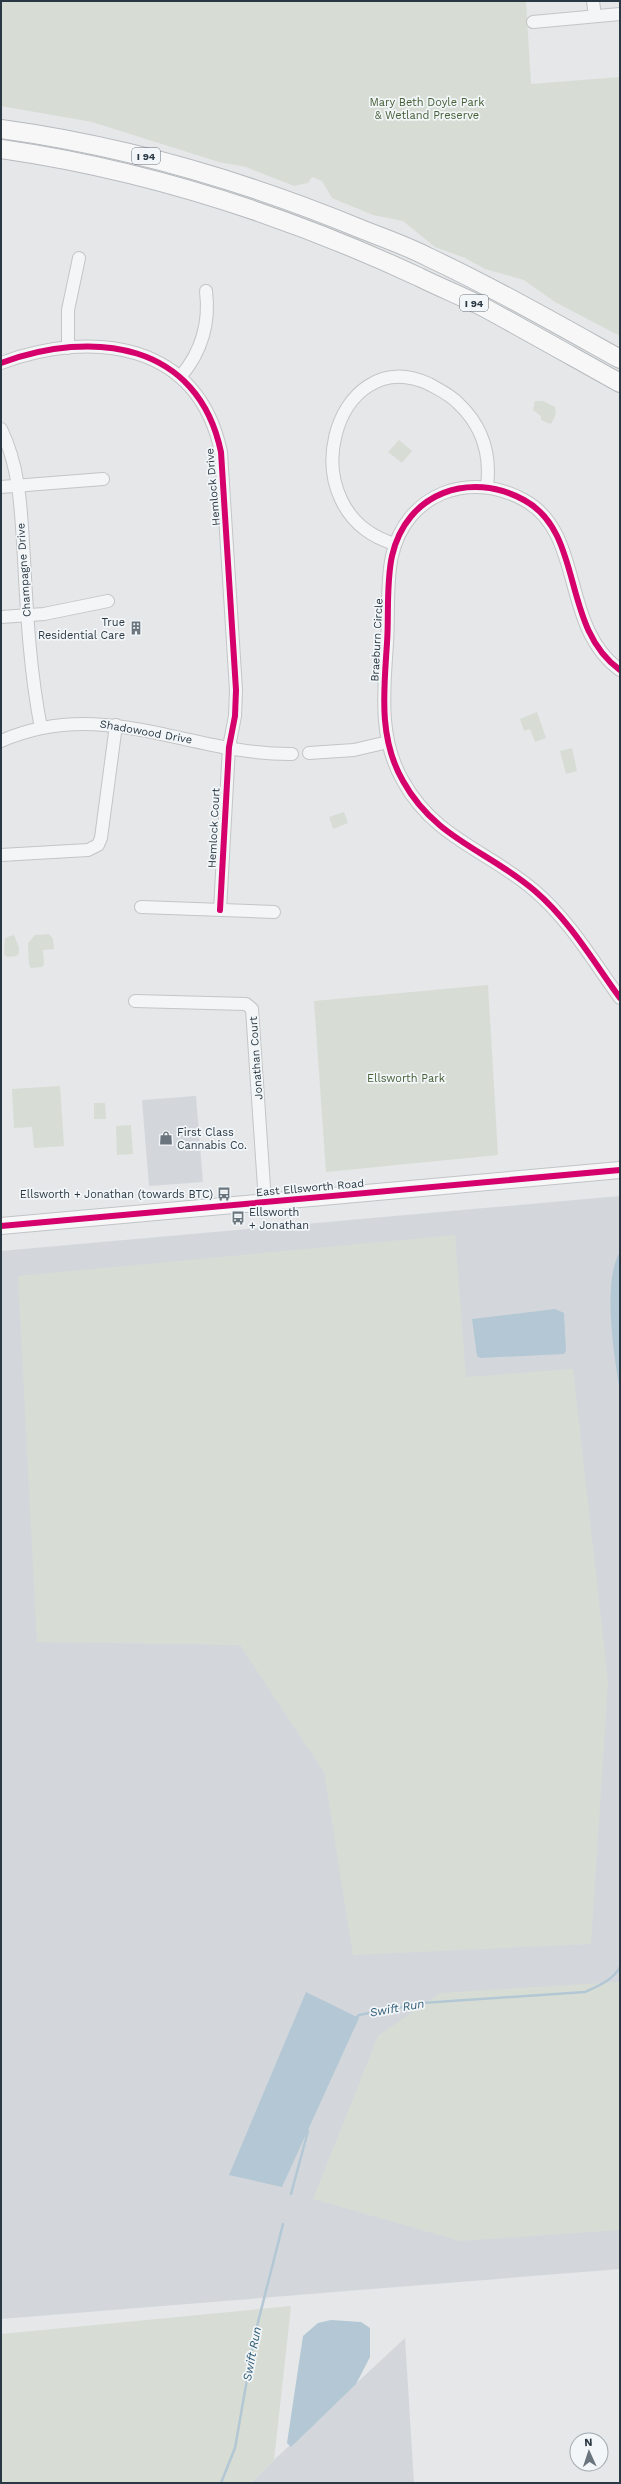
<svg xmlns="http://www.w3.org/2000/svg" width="621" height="2484" font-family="'Work Sans',sans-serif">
<rect width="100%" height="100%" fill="#e5e7e9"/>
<g fill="#d3d7dc">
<polygon points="196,1096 203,1182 149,1186 142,1100"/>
<polygon points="620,1196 620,2269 1,2319 1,1251"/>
<polygon points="405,2338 414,2483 251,2483 274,2460"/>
</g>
<g fill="#d7ddd5">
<polygon points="1,1 526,1 531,84 620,77 620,336 555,302 524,280 485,269 465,258 435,247 403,221 373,215 332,198 322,181 312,177 308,183 294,186 246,167 219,162 92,122 1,106"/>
<polygon points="535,401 543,401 555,407 556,414 551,424 541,420 541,416 533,410"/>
<polygon points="399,440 412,451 402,463 388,452"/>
<polygon points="537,712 546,738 535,742 530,729 524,731 520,719"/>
<polygon points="572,748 577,771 566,774 560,751"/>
<polygon points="344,812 348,823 333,829 329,817"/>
<polygon points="49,934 53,939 54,949 43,950 44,964 42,967 31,968 29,965 28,943 35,935"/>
<polygon points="14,935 19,947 19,954 16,956 7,957 4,954 5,938"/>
<polygon points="488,985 498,1155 326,1172 314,1001"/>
<polygon points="60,1086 64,1146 34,1148 32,1127 14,1128 12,1089"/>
<polygon points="94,1103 105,1103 106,1119 94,1119"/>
<polygon points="131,1125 133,1154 117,1155 116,1126"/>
<polygon points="455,1235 466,1377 573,1369 608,1681 591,1944 353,1955 324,1772 240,1645 37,1642 18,1276"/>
<polygon points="620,1982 620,2230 460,2241 313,2199 378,2036 440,1993"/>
<polygon points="291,2306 274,2460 251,2483 1,2483 1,2334"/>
</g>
<g fill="#b3c8d4">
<path d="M620 1252V1391C614 1358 602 1280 620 1252Z"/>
<polygon points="555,1309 564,1313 566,1351 564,1354 480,1358 477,1356 472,1319"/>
<polygon points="306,1992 359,2018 282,2187 229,2175"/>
<polygon points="331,2320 361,2322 370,2328 370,2357 356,2384 291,2447 287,2443 303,2336 318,2323"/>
</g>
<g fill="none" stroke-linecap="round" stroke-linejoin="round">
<g stroke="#b3c8d4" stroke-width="2.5">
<path d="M355 2019 359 2015 422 2003 585 1992C598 1986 613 1980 620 1967"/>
<polyline points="291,2194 308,2131"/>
<polyline points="221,2483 235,2448 255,2334 283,2224"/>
</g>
<g stroke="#c3c5c7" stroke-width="14">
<g id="minor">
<polyline points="593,1 595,16"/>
<polyline points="533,22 620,14"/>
<polyline points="68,348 68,310 79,258"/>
<path d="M1 363C93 329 198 342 221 452L236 690 235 716 229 747 220 910"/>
<path d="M181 376C202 351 210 323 206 291"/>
<path d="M1 429C21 470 21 514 24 559 27 616 30 672 41 728"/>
<polyline points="1,487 103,479"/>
<path d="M395 544C286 512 334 340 429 384 440 390 451 395 459 404 482 426 491 454 487 486"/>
<polyline points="1,617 44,614 108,601"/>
<path d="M620 670C560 627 585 533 524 500 470 470 406 493 392 556 386 583 389 615 387 643 384 690 378 738 403 781 435 839 489 851 535 891 570 921 593 961 620 998"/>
<path d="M1 741C105 696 189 755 292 754"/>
<polyline points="309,753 354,750 388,742"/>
<polyline points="1,855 88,850 98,845 101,838 116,725"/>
<polyline points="141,907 274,912"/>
<polyline points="135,1001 246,1004 252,1009 265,1202"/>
</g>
</g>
<g stroke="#c1c4c7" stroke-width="18">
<polyline id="major" points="1,1226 620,1170"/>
</g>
<g stroke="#b7babe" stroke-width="20">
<g id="highway">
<path d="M1 129C125 146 245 181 361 229 383 238 407 246 428 257 494 288 557 324 620 359"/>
<path d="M1 149C147 170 286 215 419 277 441 288 464 297 485 308 531 333 575 358 620 383"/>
</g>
</g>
<use href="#minor" stroke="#f4f5f6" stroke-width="12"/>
<use href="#major" stroke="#f7f7f8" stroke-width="16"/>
<use href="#highway" stroke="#f7f7f8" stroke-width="18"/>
<g stroke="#f2f6f8" stroke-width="8">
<g id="cycleway">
<path d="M1 363C93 329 198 342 221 452L236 690 235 716 229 747 220 910"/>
<path d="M620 670C560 627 585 533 524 500 470 470 406 493 392 556 386 583 389 615 387 643 384 690 378 738 403 781 435 839 489 851 535 891 570 921 593 961 620 998"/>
<polyline points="1,1226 620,1170"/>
</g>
</g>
<use href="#cycleway" stroke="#d6006c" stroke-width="6"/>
</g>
<defs>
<g id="building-bare" transform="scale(1.08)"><path d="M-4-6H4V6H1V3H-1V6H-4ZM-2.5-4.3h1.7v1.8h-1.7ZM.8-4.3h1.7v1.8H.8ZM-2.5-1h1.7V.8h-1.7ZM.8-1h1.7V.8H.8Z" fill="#6b757d" stroke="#f2f6f8" stroke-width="2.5" paint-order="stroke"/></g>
<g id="shop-bare" transform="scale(1.08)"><path d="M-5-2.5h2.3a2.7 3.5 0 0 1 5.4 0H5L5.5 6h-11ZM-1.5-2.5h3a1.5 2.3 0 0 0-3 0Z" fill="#6b757d" stroke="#f2f6f8" stroke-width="2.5" paint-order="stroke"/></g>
<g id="bus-bare" transform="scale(1.08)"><path d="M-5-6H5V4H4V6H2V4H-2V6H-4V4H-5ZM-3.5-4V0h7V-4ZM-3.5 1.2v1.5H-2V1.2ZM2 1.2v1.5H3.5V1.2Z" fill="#6b757d" stroke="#f2f6f8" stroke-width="2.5" paint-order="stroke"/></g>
</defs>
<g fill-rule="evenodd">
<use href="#building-bare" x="136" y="628"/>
<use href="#shop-bare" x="166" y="1138"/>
<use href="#bus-bare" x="224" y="1194"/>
<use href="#bus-bare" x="238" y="1218"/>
</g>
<g text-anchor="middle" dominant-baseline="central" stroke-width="3.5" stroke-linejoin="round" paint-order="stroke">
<g fill="#f2f6f8" stroke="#667179" stroke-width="1">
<rect x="132" y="148" width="28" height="16" rx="3"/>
<rect x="460" y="295" width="28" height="16" rx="3"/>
</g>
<g font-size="10" font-weight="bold" fill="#2a3843">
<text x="146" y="156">I 94</text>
<text x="474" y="303">I 94</text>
</g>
<g font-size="11" fill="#465f37" stroke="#f2f6f8">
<text x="427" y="102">Mary Beth Doyle Park<tspan x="427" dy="13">&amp; Wetland Preserve</tspan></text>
<text x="406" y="1078">Ellsworth Park</text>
</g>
<g font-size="11" fill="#2a3843" stroke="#f2f6f8">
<text transform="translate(213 487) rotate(-95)">Hemlock Drive</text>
<text transform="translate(24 570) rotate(-94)">Champagne Drive</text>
<text transform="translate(377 640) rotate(-87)">Braeburn Circle</text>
<text transform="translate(146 732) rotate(10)">Shadowood Drive</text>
<text transform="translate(214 828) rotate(-87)">Hemlock Court</text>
<text transform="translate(256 1058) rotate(-94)">Jonathan Court</text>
<text transform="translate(310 1188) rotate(-5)">East Ellsworth Road</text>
</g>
<g font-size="11" fill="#2a3843" stroke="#f2f6f8" text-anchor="end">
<text x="125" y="622">True<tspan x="125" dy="13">Residential Care</tspan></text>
<text x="177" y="1132" text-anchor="start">First Class<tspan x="177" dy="13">Cannabis Co.</tspan></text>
<text x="213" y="1194">Ellsworth + Jonathan (towards BTC)</text>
<text x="249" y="1212" text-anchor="start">Ellsworth<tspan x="249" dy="13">+ Jonathan</tspan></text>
</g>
<g font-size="12" font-style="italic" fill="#335e78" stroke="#f2f6f8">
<text transform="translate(397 2008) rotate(-10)">Swift Run</text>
<text transform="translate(252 2354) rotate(-79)">Swift Run</text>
</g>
</g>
<rect width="621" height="2484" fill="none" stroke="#2a3843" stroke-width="4"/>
<g transform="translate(589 2452) rotate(357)"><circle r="19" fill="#f2f6f8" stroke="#a2aab0"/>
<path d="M0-3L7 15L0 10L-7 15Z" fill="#6b757d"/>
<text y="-6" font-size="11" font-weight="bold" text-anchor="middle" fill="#2a3843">N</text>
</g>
</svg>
